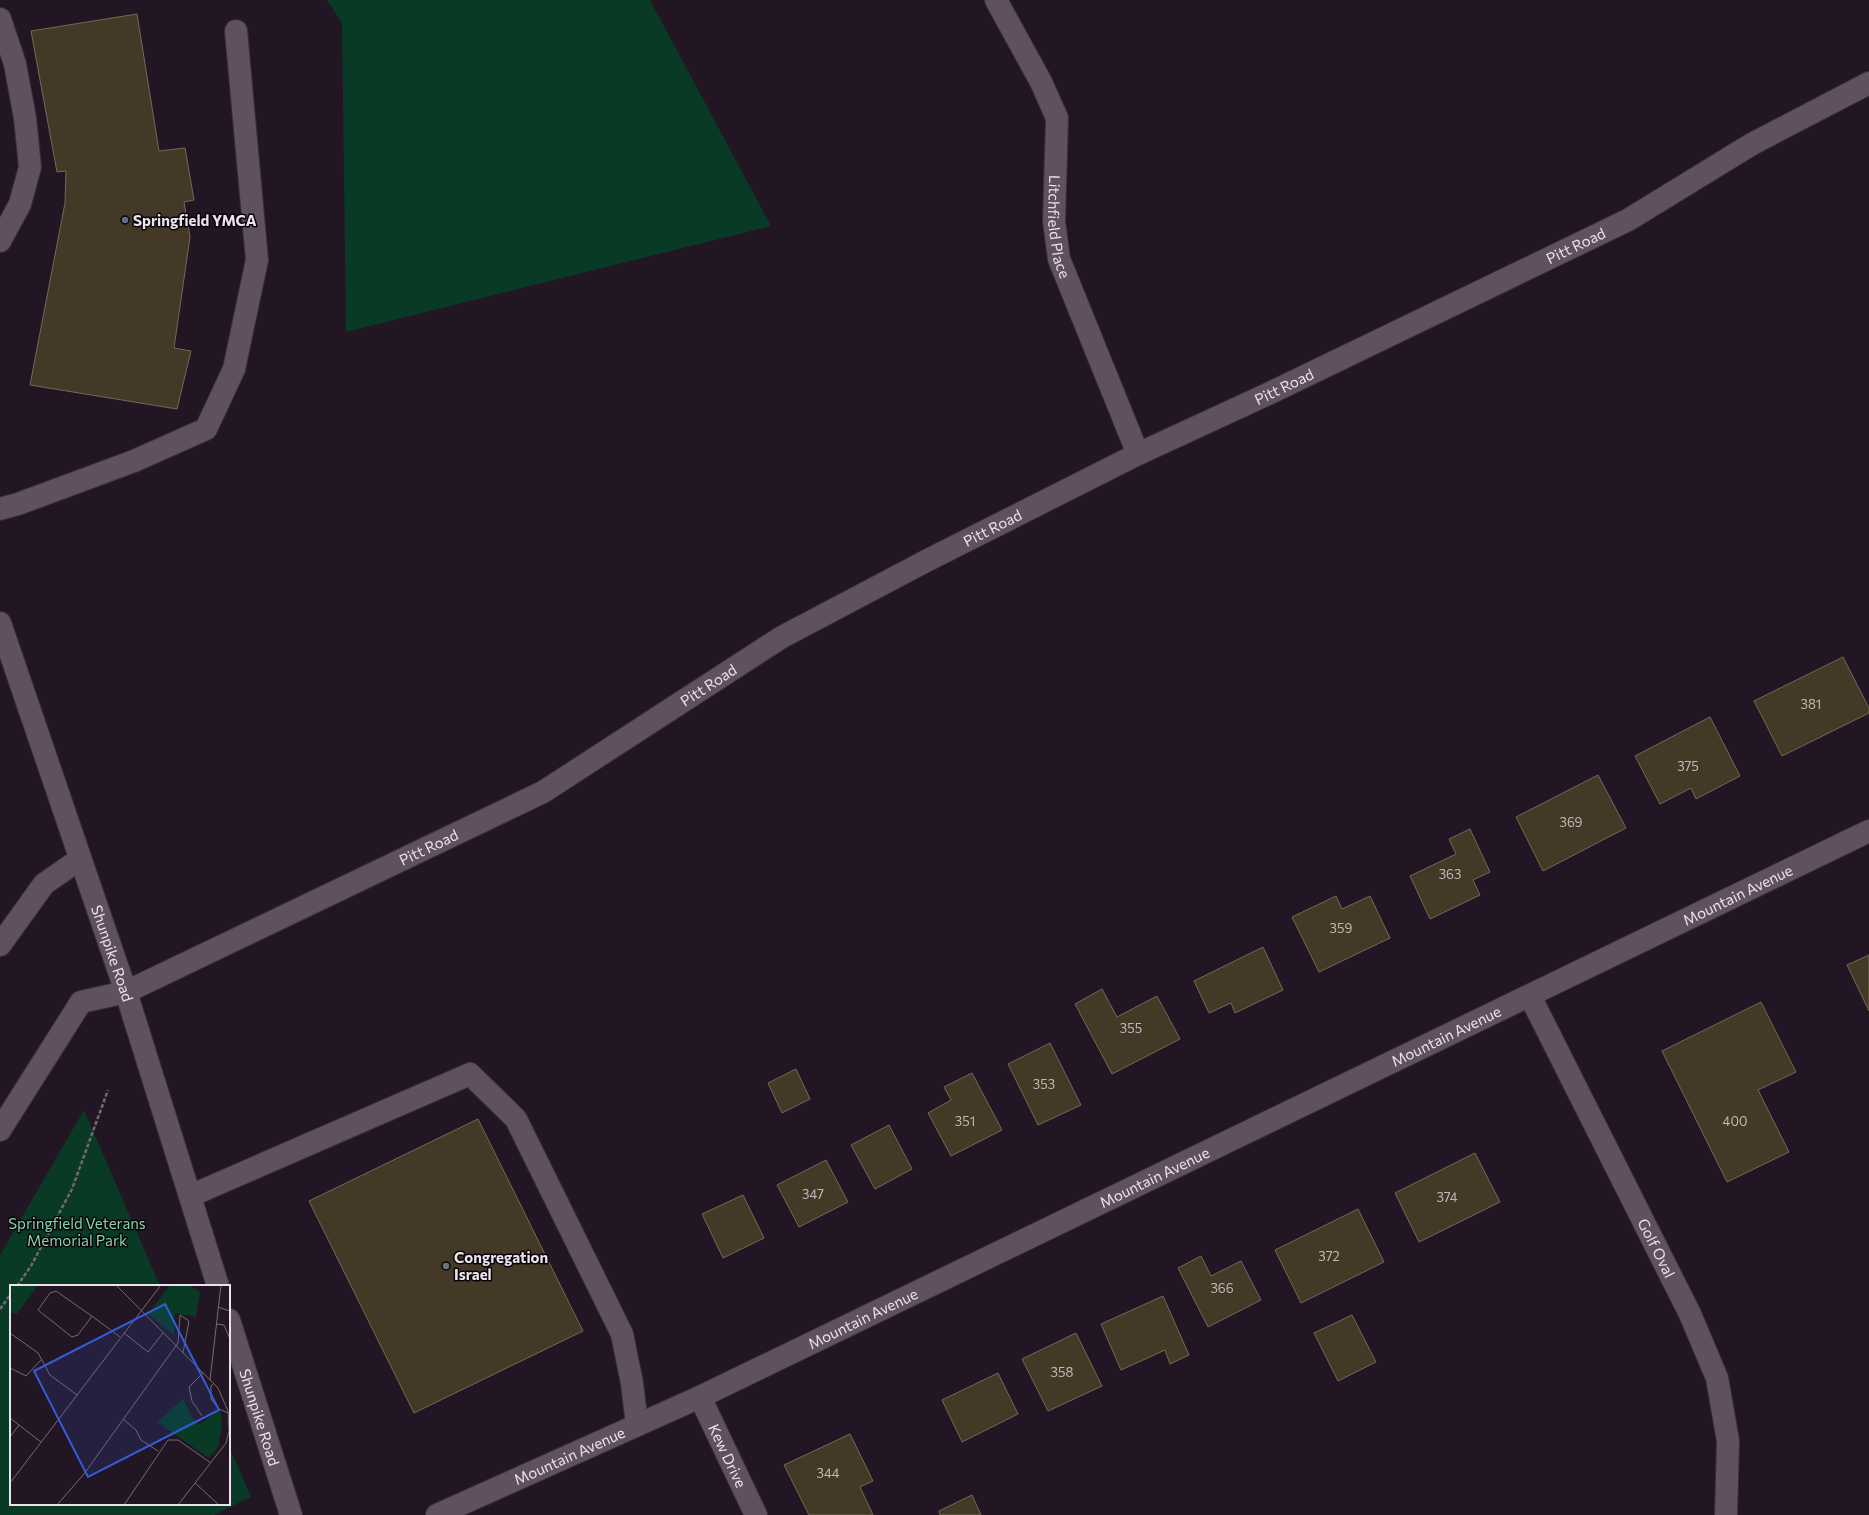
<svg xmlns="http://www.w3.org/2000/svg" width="1869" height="1515" font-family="Commissioner,sans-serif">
<rect width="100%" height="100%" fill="#231624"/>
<g fill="#093a25">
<polygon points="327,0 650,0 771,226 346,332 342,23"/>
<polygon points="84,1110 160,1286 11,1286 11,1504 229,1504 229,1446 251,1497 214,1515 0,1515 0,1255"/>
</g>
<g fill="#443926" stroke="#766955">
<polygon points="137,14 159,151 185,148 194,200 184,202 190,237 174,348 191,351 177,409 30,385 65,203 66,171 57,172 31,31"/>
<polygon points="1843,657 1869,708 1869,713 1782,756 1754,701"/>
<polygon points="1710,717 1740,776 1696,799 1691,788 1660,804 1635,756"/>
<polygon points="1598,775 1626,828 1543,871 1516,817"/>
<polygon points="1470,829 1490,872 1473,880 1480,895 1430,919 1410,876 1456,854 1449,839"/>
<polygon points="1336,896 1342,909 1370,896 1390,938 1319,972 1292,917"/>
<polygon points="1263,947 1283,990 1235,1013 1231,1003 1209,1013 1194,981"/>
<polygon points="1869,955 1869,1011 1847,965"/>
<polygon points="1102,989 1117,1017 1157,996 1180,1039 1112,1074 1075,1004"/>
<polygon points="1761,1002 1796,1072 1758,1090 1789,1152 1727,1182 1662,1051"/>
<polygon points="1050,1043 1081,1105 1038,1125 1008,1064"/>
<polygon points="796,1069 810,1099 782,1113 768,1083"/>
<polygon points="972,1073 1002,1130 951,1156 928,1113 951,1100 944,1087"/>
<polygon points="478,1119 583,1331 414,1413 309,1201"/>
<polygon points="889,1125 912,1169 875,1189 851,1145"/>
<polygon points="1475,1153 1500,1202 1419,1242 1395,1193"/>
<polygon points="826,1160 848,1202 799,1227 777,1185"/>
<polygon points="743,1195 764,1238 723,1258 702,1214"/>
<polygon points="1358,1209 1384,1262 1301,1303 1275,1250"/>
<polygon points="1201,1256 1211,1276 1241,1261 1261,1300 1208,1327 1178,1268"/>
<polygon points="1163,1296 1189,1355 1170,1364 1165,1350 1121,1370 1101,1324"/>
<polygon points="1352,1315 1376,1362 1338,1381 1314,1333"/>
<polygon points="1076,1333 1102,1386 1048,1411 1022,1359"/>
<polygon points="998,1373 1018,1414 962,1442 942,1400"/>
<polygon points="850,1434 873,1481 860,1487 873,1515 809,1515 784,1465"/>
<polygon points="972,1495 981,1515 940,1515 939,1511"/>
</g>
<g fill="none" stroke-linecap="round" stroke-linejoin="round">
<g stroke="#39303a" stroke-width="24">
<g id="minor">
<path id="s1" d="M996 0 1041 82 1057 118 1054 221 1059 259 1138 454"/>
<polyline points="0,19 15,64 25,118 30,167 20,204 0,241"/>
<polyline points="0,509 18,504 134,461 206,429 234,369 257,260 236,31"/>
<path id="s2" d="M0 623 126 992 218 1286"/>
<polyline points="0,945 44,884 80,859"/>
<path id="s3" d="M1530 996 1690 1314 1717 1378 1728 1441 1726 1515"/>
<path id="s4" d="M0 1130 81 1002 126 992 543 792 782 637 928 560 1138 454 1268 394 1628 220 1752 144 1869 83"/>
<polyline points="190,1196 470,1074 516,1119 622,1334 632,1383 637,1425"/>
<path id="s5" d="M229 1320 291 1515"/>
<path id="s6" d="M700 1397 756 1515"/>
<path id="s7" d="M437 1515 700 1397 1869 831"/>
</g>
</g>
<g stroke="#736874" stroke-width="2.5" stroke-dasharray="4 2" stroke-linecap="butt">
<polyline points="17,1286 31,1266 72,1189 108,1090"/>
<polyline points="0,1309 11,1294"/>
</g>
<use href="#minor" stroke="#605161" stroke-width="22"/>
</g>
<circle fill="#5c6f8a" stroke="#090409" stroke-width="1.5" cx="125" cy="220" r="4"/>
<circle fill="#6b7280" stroke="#090409" stroke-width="1.5" cx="446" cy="1266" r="4"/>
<g text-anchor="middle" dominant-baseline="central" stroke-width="3" stroke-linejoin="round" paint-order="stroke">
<g font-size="13" fill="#c1b8ba">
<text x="1811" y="704">381</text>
<text x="1688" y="766">375</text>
<text x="1571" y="822">369</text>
<text x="1450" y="874">363</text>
<text x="1341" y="928">359</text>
<text x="1131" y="1028">355</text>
<text x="1044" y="1084">353</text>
<text x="965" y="1121">351</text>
<text x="1735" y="1121">400</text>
<text x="813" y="1194">347</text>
<text x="1447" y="1197">374</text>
<text x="1329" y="1256">372</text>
<text x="1222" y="1288">366</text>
<text x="1062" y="1372">358</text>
<text x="828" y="1473">344</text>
</g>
<g font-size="15" font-weight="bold" fill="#ebe2ec" stroke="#090409" text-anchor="start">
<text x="133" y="220">Springfield YMCA</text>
<text x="454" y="1257">Congregation<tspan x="454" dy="17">Israel</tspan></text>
</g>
<g font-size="15" fill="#ebe2ec" stroke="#090409">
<text stroke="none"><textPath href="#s1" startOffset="242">Litchfield Place</textPath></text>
<text stroke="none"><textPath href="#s4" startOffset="1830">Pitt Road</textPath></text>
<text stroke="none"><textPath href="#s4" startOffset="1506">Pitt Road</textPath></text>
<text stroke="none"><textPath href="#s4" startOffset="1182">Pitt Road</textPath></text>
<text stroke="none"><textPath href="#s4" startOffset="857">Pitt Road</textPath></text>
<text stroke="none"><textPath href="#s4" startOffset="533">Pitt Road</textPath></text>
<text stroke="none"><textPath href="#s7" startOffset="1441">Mountain Avenue</textPath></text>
<text stroke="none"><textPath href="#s2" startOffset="349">Shunpike Road</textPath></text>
<text stroke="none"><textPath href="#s7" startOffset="1117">Mountain Avenue</textPath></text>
<text stroke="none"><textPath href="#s7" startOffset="793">Mountain Avenue</textPath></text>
<text stroke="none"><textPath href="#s3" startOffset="282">Golf Oval</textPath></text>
<text stroke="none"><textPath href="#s7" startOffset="469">Mountain Avenue</textPath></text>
<text stroke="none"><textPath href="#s5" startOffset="102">Shunpike Road</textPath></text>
<text stroke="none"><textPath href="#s7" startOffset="145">Mountain Avenue</textPath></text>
<text stroke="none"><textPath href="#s6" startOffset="65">Kew Drive</textPath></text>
</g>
<g font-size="15" fill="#82d5aa" stroke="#090409">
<text x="77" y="1223">Springfield Veterans<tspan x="77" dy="17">Memorial Park</tspan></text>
</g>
</g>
<g transform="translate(10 1285)">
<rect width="220" height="220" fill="#231624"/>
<path d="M0 0H28L7 29 0 27ZM160 0H179L190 7 186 32 165 28 164 50 138 29ZM173 114 184 136 190 139 209 126 211 129 212 142 208 162 199 173 147 137Z" fill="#093a25"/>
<path fill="none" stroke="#736874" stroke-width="1" d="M106 0 208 103 218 126 219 146 216 158 168 220M208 22 220 26M82 31 68 50 62 52 28 25 40 8 46 6 86 34 110 52M206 39 214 40 220 54M0 48 28 68 40 90 67 110M114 48 138 67 153 48M0 83 16 91 31 75M200 95 211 0M204 98 201 101V114L209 124 218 128M192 131 182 116 179 102 193 88M0 133 31 157M113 134 126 145 131 155 148 166M0 152 9 140M0 198 151 0M185 198 209 220M47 220 74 189 168 58 170 30 179 36 173 68M114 220 158 155H168L201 178"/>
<path fill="#325dda" fill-opacity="0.15" stroke="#325dda" stroke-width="2" d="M155 19 209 125 78 192 24 86Z"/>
<rect width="220" height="220" fill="none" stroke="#ebe2ec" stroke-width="2"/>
</g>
</svg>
